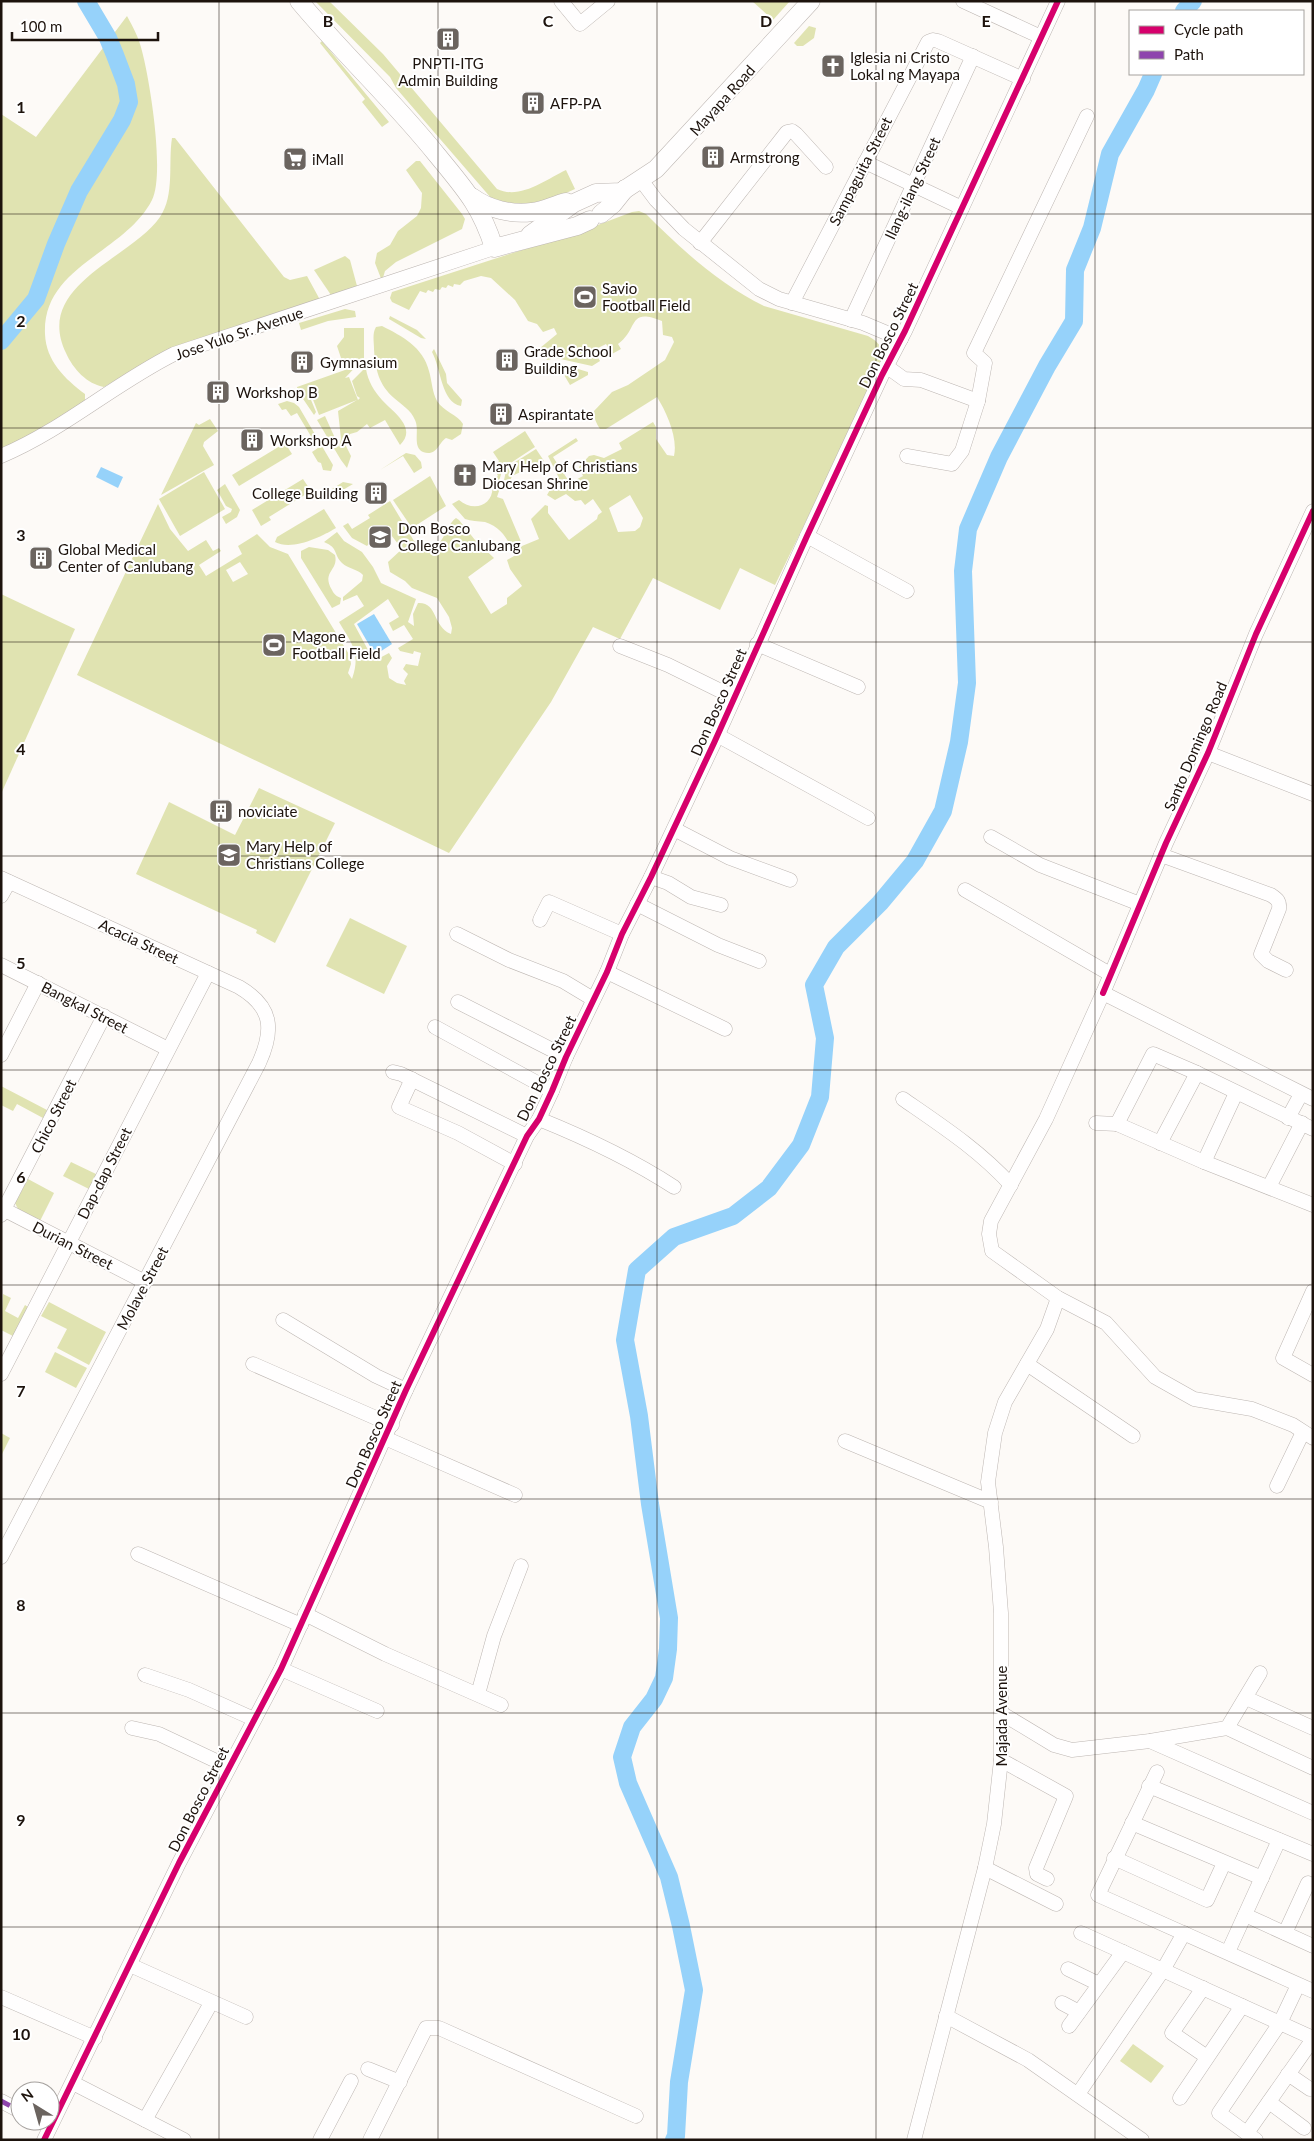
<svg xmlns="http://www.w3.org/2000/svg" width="1314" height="2141" font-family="Lato,sans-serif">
<rect width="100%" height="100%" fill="#fdfaf7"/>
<g fill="#e0e3b1" fill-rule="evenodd">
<path d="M315 1H329L383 54 497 189C520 200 545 180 566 170L575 189 546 202 509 206 491 198 396 88 390 77Z"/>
<polygon points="752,1 790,1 773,20"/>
<path d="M127 16C133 27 139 38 142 51 150 81 165 174 152 200 125 253 42 266 45 334 46 361 65 379 85 394V401L29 436 1 449V114L36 137Z"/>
<polygon points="809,26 816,28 814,38 803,46 797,46 794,43"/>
<polygon points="322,41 389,122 382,127 362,102 365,99 320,43"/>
<path d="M172 138H175L284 277 290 280 307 276 319 298 318 300 155 357 104 387C87 384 73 369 66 353 33 285 131 259 160 217 175 195 168 163 172 138Z"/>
<polygon points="416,161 420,161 462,214 465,219 462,229 396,262 385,271 382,281 375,263 377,253 390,245 398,231 417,216 421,208 422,193 406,170"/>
<path d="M639 211 646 214C681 249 719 284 764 306L868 336C881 343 884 350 882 364L775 585 740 568 720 610 653 578 620 639 593 627 551 702 449 853 77 675 158 504 170 529 188 551 206 540 213 551 219 548 221 551 199 565 206 576 242 554 238 546 257 534 270 547 288 554 350 656 351 664 348 673 352 679C361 653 352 644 339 622L364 606 357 595 343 601V597L362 581 363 575C358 569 348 569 342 563 333 554 339 548 324 542L337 532 344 541 362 552 373 567 381 583 416 599 408 622 414 626 413 614 418 603C438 602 432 626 451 634L452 628 449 617 437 598 412 588 405 581 390 572 388 562 402 549 388 531 382 529 367 546 352 538 343 526 348 523 352 529 370 518 368 515 390 501 414 541 431 547C445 545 445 526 456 518L459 520 475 540 494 558 468 577 491 614 507 604V598L522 586 510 569 507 560 514 556 522 546 539 539 531 519 545 505 548 506V513L569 540 597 519 598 515 602 512 593 499 585 505 581 500 575 501 566 494 555 500 547 495 551 488 555 491 558 490 555 484 558 476 548 456 576 438 578 441 553 457 570 483 583 476 579 467 589 456 594 455 604 458 622 449 619 443 653 422 656 427V439L667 455 674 456C678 438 667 413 657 397L606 429H600C596 423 594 418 594 411L612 392 628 385 665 360 674 342 672 337 663 335 662 321C627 307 639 329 618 344L621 349 612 354 606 344 594 350 600 361 592 366 556 358 547 360 540 348 557 334 554 328 543 332 537 324 528 321 515 300 491 278 481 276 464 281 460 285 454 284 453 287 448 285 446 288 442 287 440 290 435 289 433 292 428 290 426 293 420 291 409 310 392 302 390 298 392 292 590 228 632 212ZM630 495 643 518 640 527 635 531 618 532 609 508ZM240 562 248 574 233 582 226 570ZM388 599 399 617 389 623 393 631 404 625 413 639 398 648 400 651 413 654 414 651 421 653 418 666 406 664 403 669 408 674 404 681 406 685 397 683 389 678 387 666 392 658 389 653 374 661 354 624Z"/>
<polygon points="345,256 350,260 357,286 331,295 314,270"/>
<polygon points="345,309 355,311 356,317 328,321 301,330 299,323"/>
<polygon points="390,316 417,330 426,339 421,338 389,319"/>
<path d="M382 326C402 336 423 347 429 371 432 381 432 392 437 401 444 412 457 414 463 424L461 434 452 440 446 438C439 442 437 457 423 452 412 447 420 430 415 420 411 410 402 405 394 398 379 385 375 369 374 349 374 342 372 333 376 327Z"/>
<path d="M344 328H364V358L345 378 349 377 358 400 360 398 357 396 352 381 363 370 366 369C368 381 374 391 382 400 393 412 418 428 400 445L385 420 370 428 367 424 357 432 350 434 345 444 351 456 347 468 341 460 317 420 325 416 339 447 341 439 338 411 357 400 319 415 310 392 309 395 316 412 314 415 297 390V387L345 370 337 346 344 337Z"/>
<path d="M434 349 446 374 447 383 462 400 461 406C441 402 441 368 432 352Z"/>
<polygon points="565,365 588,372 588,375 570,385 560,368"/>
<polygon points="287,401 294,403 299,407 333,465 331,471 323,470 321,463 318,462 312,452 318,448 297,413 291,416 286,409 282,410 278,404"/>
<polygon points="210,419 218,431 204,442 203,446 214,465 161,495 196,423 199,425"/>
<polygon points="525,431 535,447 503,468 499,481 495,478 498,476 494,468 499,461 493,452"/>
<polygon points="285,443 292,454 239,486 232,475"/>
<polygon points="536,449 544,461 512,476 510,481 504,480 507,467"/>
<polygon points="406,453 415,455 421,462 422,468 414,473 403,456 380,470"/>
<polygon points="204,472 225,509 180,536 159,499"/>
<polygon points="430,476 446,506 412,528 393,500"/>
<polygon points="303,479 311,491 269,517 271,520 261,526 252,510"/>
<polygon points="343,482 353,484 336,494 332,489"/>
<path d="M492 483 497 485 500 488 497 497 503 499 522 544 514 554C508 539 501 527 485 522 478 521 471 521 465 519L452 504 459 500C474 513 496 505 492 483Z"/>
<polygon points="225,484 240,510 237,517 226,524 222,517 231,512 232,509 226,506 217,490"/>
<path d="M324 509 336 528C321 537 292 551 275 542L277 537Z"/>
<path d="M309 547 328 550 335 555C339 571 321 571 332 590 334 594 336 596 341 598L340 604 332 608 301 558V551Z"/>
<polygon points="1,594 75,629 1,794"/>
<polygon points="259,788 335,823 275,943 256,933 257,930 136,874 169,802 235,835"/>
<polygon points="350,918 407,946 384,994 326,966"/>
<polygon points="1,1086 47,1110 43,1118 17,1104 13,1111 1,1105"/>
<polygon points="71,1162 96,1174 89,1189 63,1176"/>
<polygon points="28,1179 54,1193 40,1221 18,1209 15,1203"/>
<polygon points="3,1294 11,1298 5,1311 18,1318 25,1305 28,1307 13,1336 1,1330"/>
<polygon points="49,1302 106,1332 89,1365 57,1348 67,1329 41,1316"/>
<polygon points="55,1352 87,1368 76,1388 45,1372"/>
<polygon points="1,1433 10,1438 2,1454 1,1454"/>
<polygon points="1133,2044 1164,2066 1151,2083 1120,2061"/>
</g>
<g fill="#96d2fa">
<polygon points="101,467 123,477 118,488 96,477"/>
<polygon points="374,614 392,644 375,655 357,624"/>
</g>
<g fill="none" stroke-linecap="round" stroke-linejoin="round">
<g stroke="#96d2fa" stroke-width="18">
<polyline points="1184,11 1193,1"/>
<polyline points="1,341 36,299 56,244 79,191 122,120 129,102 126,84 115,55 108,38 86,1"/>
<polyline points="674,2140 676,2136 679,2082 694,1990 681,1926 669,1877 628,1783 622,1757 632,1727 654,1699 664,1678 668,1649 669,1618 650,1504 639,1416 625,1340 637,1270 674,1237 733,1216 769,1188 801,1145 820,1097 825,1038 814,985 836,947 880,903 915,861 943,811 959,742 967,683 963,571 968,529 999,457 1047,366 1074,321 1075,270 1092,228 1110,154 1146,90 1153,74"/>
</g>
<g stroke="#bdb6b2" stroke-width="15">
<g id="minor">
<polyline points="561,1 580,24 608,1"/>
<polyline points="963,1 1041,37"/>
<polyline points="865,162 962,208"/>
<polyline points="641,180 656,200 684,229 759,289 779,299 863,323 901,339"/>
<polyline points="700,243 787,132 792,131 796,134 826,167"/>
<polyline points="792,303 928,42 933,40 938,41 1023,79"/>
<polyline points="851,320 973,56"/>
<polyline points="886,366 904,379 921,380 978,401"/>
<path d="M1 456C63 430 114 384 174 354L494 248"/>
<polyline points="907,456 952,464 962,451 978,401 985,363 974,353 1087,116"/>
<polyline points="1313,511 1256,634 1208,753 1166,843 1103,993 1046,1119 991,1221 989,1234 992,1251 1058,1298 1106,1323 1155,1377 1194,1399 1252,1409 1293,1425 1313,1438"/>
<polyline points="807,536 907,591"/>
<polyline points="757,644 858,687"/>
<polyline points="620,646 668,665 733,697"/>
<polyline points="717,735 868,818"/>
<polyline points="1208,753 1313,794"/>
<polyline points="674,829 730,858 790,880"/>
<polyline points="991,837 1040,865 1140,904"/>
<path d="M1161 855 1271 895C1277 899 1280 901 1279 909L1261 954 1268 961 1286 970"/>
<polyline points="651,877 668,883 691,897 721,905"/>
<path d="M1 878 239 987C273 1007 274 1030 259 1063L1 1557"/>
<polyline points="965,890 1110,974"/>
<polyline points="1,896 9,882"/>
<polyline points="637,904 718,945 759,961"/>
<polyline points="540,920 549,902 622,934"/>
<polyline points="457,934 509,960 563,981 593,999"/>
<polyline points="1,965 168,1049"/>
<polyline points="607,972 725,1029"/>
<polyline points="1103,993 1313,1099"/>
<polyline points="458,1002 566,1057"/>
<polyline points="435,1027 552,1091"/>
<polyline points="1,1055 38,983"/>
<polyline points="393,1072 401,1074 527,1136"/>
<polyline points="412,1079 399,1107 458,1133 515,1164"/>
<path d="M903 1099C942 1126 979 1150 1011 1185"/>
<polyline points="1288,1118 1301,1094"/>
<path d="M539 1119C586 1138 631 1159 674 1187"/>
<polyline points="1096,1123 1117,1124 1204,1162 1313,1205"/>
<polyline points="1117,1124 1153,1054 1197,1073 1313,1129"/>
<polyline points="1160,1143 1197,1073"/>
<polyline points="1204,1162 1236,1093"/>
<polyline points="1269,1187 1302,1123"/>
<polyline points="1,1208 145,1282"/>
<polyline points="1,1215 104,1016"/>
<polyline points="1313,1291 1283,1358 1313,1375"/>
<polyline points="283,1320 376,1376 406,1390"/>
<polyline points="253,1364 392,1425"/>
<polyline points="1027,1364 1133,1436"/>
<polyline points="1,1374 208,973"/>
<polyline points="385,1438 515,1495"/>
<polyline points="845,1441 991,1502"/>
<polyline points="1277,1486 1303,1432"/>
<polyline points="138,1554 301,1625"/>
<polyline points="305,1614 385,1654 501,1705"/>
<polyline points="281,1669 377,1711"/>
<polyline points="145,1675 189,1690 254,1719"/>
<polyline points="478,1694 494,1636 521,1566"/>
<polyline points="1246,1698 1313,1728"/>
<polyline points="1001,1713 1054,1745 1072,1750 1150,1741 1227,1728 1313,1768"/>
<polyline points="132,1728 159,1734 229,1767"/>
<polyline points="1227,1728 1260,1673"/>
<polyline points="1150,1741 1313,1813"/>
<polyline points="1001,1760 1066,1796 1036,1868 1037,1874 1047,1879"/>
<polyline points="1157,1772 1098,1895 1313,1991"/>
<polyline points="1149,1786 1313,1854"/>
<polyline points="1132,1823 1262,1878"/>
<polyline points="1114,1858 1207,1900 1224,1863"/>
<polyline points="985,1868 1056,1904"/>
<polyline points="1245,1915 1313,1946"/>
<polyline points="1081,1933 1313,2038"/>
<polyline points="1285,1933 1308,1883"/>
<polyline points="1228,1952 1279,1840"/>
<polyline points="130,1965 246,2017"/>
<polyline points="1068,1969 1099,1984"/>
<polyline points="1203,1988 1172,2033 1207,2057"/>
<polyline points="1,1997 95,2038"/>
<polyline points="1062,2003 1079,2012"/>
<polyline points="946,2016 1028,2060 1142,2140"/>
<polyline points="1069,2026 1123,1952"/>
<polyline points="368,2069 400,2082"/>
<polyline points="1288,2074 1310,2089"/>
<polyline points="73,2083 184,2140"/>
<polyline points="1078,2094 1163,1970 1184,1933"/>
<polyline points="1180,2098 1242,2006"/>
<polyline points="1,2101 20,2111"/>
<polyline points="1269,2102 1304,2128"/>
<polyline points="145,2120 211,2003"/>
<polyline points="1247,2133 1313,2039"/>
<polyline points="44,2140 179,1863 281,1669 406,1390 527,1136 539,1119 552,1091 566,1057 607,972 622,934 651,877 714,743 807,536 882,375 905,331 1058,1"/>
<polyline points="320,2140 351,2081"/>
<polyline points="370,2140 426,2028 439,2028 636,2116"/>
<polyline points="914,2140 985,1868 994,1824 1001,1760 1001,1613 996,1547 988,1482 995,1433 1005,1402 1047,1329 1058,1298"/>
<polyline points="1256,2140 1219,2113 1280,2023 1298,1985"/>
</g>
</g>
<g stroke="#bdb6b2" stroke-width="19">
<g id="major">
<path d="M299 1C343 54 394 101 437 155 464 188 481 206 494 248L577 226 590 220"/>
<path d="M472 197C488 209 512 215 532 212 544 211 554 205 566 202"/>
<polyline points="601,214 613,204 625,189"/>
<polyline points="530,235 574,203 596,193 621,192 656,169 811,1"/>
</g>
</g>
<use href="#minor" stroke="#fffefe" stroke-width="14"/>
<use href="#major" stroke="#fffefe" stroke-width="18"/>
<g stroke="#8e44ad" stroke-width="5" stroke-dasharray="10 5" stroke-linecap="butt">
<polyline points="1,2101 20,2111"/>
<polyline points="41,2121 51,2126"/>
</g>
<g stroke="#fff" stroke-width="9">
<g id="cycleway">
<polyline points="1103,993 1166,843 1208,753 1256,634 1313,511"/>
<polyline points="44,2140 179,1863 281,1669 406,1390 527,1136 539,1119 552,1091 566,1057 607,972 622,934 651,877 714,743 807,536 882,375 905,331 1058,1"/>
</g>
</g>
<use href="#cycleway" stroke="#d6006c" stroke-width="6"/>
</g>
<path fill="none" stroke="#1d130d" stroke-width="1" stroke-opacity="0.55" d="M219 1V2140M438 1V2140M657 1V2140M876 1V2140M1095 1V2140M1 214H1313M1 428H1313M1 642H1313M1 856H1313M1 1070H1313M1 1285H1313M1 1499H1313M1 1713H1313M1 1927H1313"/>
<defs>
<g id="building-square" transform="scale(1.25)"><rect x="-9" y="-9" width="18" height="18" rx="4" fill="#6b645f" stroke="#fff"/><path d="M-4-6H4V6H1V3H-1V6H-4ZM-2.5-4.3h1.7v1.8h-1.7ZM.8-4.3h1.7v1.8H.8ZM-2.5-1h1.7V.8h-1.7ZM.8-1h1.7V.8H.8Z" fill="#fff"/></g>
<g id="church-square" transform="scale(1.25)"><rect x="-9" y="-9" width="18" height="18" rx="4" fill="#6b645f" stroke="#fff"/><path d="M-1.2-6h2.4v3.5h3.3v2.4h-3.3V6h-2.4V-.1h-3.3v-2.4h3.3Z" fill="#fff"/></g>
<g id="supermarket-square" transform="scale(1.25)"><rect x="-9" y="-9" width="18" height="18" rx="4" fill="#6b645f" stroke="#fff"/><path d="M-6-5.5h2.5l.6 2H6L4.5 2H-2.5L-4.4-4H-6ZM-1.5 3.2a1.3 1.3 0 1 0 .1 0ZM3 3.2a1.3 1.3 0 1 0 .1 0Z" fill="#fff"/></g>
<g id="stadium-square" transform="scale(1.25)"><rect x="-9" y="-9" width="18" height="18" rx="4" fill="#6b645f" stroke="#fff"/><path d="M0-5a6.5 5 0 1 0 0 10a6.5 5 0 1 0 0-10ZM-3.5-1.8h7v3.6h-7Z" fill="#fff"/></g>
<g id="university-square" transform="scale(1.25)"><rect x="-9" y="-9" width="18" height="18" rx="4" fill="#6b645f" stroke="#fff"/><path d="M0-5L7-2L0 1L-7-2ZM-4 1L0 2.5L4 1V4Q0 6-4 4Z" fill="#fff"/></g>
</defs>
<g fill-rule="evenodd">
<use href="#building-square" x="448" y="39"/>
<use href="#church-square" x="833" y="66"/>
<use href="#building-square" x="533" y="103"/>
<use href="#building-square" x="713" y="157"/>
<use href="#supermarket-square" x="295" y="159"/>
<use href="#stadium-square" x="585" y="297"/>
<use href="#building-square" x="507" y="360"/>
<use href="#building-square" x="302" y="362"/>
<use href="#building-square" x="218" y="392"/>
<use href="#building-square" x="501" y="414"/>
<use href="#building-square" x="252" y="440"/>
<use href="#church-square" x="465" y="475"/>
<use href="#building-square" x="376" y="493"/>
<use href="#university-square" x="380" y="537"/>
<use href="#building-square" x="41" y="558"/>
<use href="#stadium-square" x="274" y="645"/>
<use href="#building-square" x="221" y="811"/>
<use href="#university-square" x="229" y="855"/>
</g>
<g text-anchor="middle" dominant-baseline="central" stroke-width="4" stroke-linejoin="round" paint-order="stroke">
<g font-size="15" fill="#1d130d" stroke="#fff" text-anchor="start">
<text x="850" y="57">Iglesia ni Cristo<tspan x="850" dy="17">Lokal ng Mayapa</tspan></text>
<text x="448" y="63" text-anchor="middle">PNPTI-ITG<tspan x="448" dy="17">Admin Building</tspan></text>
<text x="550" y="103">AFP-PA</text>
<text x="730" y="157">Armstrong</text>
<text x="312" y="159">iMall</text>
<text x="602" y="288">Savio<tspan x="602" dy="17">Football Field</tspan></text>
<text x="524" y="351">Grade School<tspan x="524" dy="17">Building</tspan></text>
<text x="320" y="362">Gymnasium</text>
<text x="236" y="392">Workshop B</text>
<text x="518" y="414">Aspirantate</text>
<text x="270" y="440">Workshop A</text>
<text x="482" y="466">Mary Help of Christians<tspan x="482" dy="17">Diocesan Shrine</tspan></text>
<text x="358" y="493" text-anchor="end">College Building</text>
<text x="398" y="528">Don Bosco<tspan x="398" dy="17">College Canlubang</tspan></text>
<text x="58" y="549">Global Medical<tspan x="58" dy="17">Center of Canlubang</tspan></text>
<text x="292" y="636">Magone<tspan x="292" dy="17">Football Field</tspan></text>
<text x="238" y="811">noviciate</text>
<text x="246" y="846">Mary Help of<tspan x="246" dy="17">Christians College</tspan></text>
</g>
<g font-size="15" fill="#1d130d" stroke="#fff">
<text transform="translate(722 100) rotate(-48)">Mayapa Road</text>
<text transform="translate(860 171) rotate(-63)">Sampaguita Street</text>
<text transform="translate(912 188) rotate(-65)">Ilang-ilang Street</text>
<text transform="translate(239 333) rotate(-19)">Jose Yulo Sr. Avenue</text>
<text transform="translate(888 335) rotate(-64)">Don Bosco Street</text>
<text transform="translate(718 702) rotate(-66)">Don Bosco Street</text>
<text transform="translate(1195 746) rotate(-67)">Santo Domingo Road</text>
<text transform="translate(139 941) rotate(25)">Acacia Street</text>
<text transform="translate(85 1007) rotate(27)">Bangkal Street</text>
<text transform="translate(546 1068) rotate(-64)">Don Bosco Street</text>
<text transform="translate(53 1116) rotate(-63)">Chico Street</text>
<text transform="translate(104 1173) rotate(-63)">Dap-dap Street</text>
<text transform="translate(73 1245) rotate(27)">Durian Street</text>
<text transform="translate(142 1288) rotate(-62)">Molave Street</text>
<text transform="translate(373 1434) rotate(-66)">Don Bosco Street</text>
<text transform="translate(1001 1716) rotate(-90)">Majada Avenue</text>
<text transform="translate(198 1799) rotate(-63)">Don Bosco Street</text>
</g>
</g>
<g font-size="16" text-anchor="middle" font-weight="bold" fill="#1d130d" stroke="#fff" stroke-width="4" stroke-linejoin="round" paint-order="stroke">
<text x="328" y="27">B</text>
<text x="548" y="27">C</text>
<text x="766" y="27">D</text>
<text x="986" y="27">E</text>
<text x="21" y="113">1</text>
<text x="21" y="327">2</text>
<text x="21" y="541">3</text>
<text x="21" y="755">4</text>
<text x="21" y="969">5</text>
<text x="21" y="1183">6</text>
<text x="21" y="1397">7</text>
<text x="21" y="1611">8</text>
<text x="21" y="1826">9</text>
<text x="21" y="2040">10</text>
</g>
<rect width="1314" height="2141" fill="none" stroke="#1d130d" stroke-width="5"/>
<rect x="1129" y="10" width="175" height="65" fill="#ffffff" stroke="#a5a19e"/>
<rect x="1139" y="26" width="25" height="8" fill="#d6006c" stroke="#a5a19e"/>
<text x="1174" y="35" font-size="15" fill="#1d130d">Cycle path</text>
<rect x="1139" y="51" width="25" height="8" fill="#8e44ad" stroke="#a5a19e"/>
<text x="1174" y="60" font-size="15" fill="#1d130d">Path</text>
<g transform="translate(35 2106) rotate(323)"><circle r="24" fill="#ffffff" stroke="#a5a19e"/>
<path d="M0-4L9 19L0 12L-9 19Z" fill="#6b645f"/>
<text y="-8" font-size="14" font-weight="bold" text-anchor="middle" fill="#1d130d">N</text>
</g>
<path d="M12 32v8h146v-8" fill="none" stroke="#1d130d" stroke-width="2.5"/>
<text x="20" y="32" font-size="15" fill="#1d130d" stroke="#ffffff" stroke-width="4" paint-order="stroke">100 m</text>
</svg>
